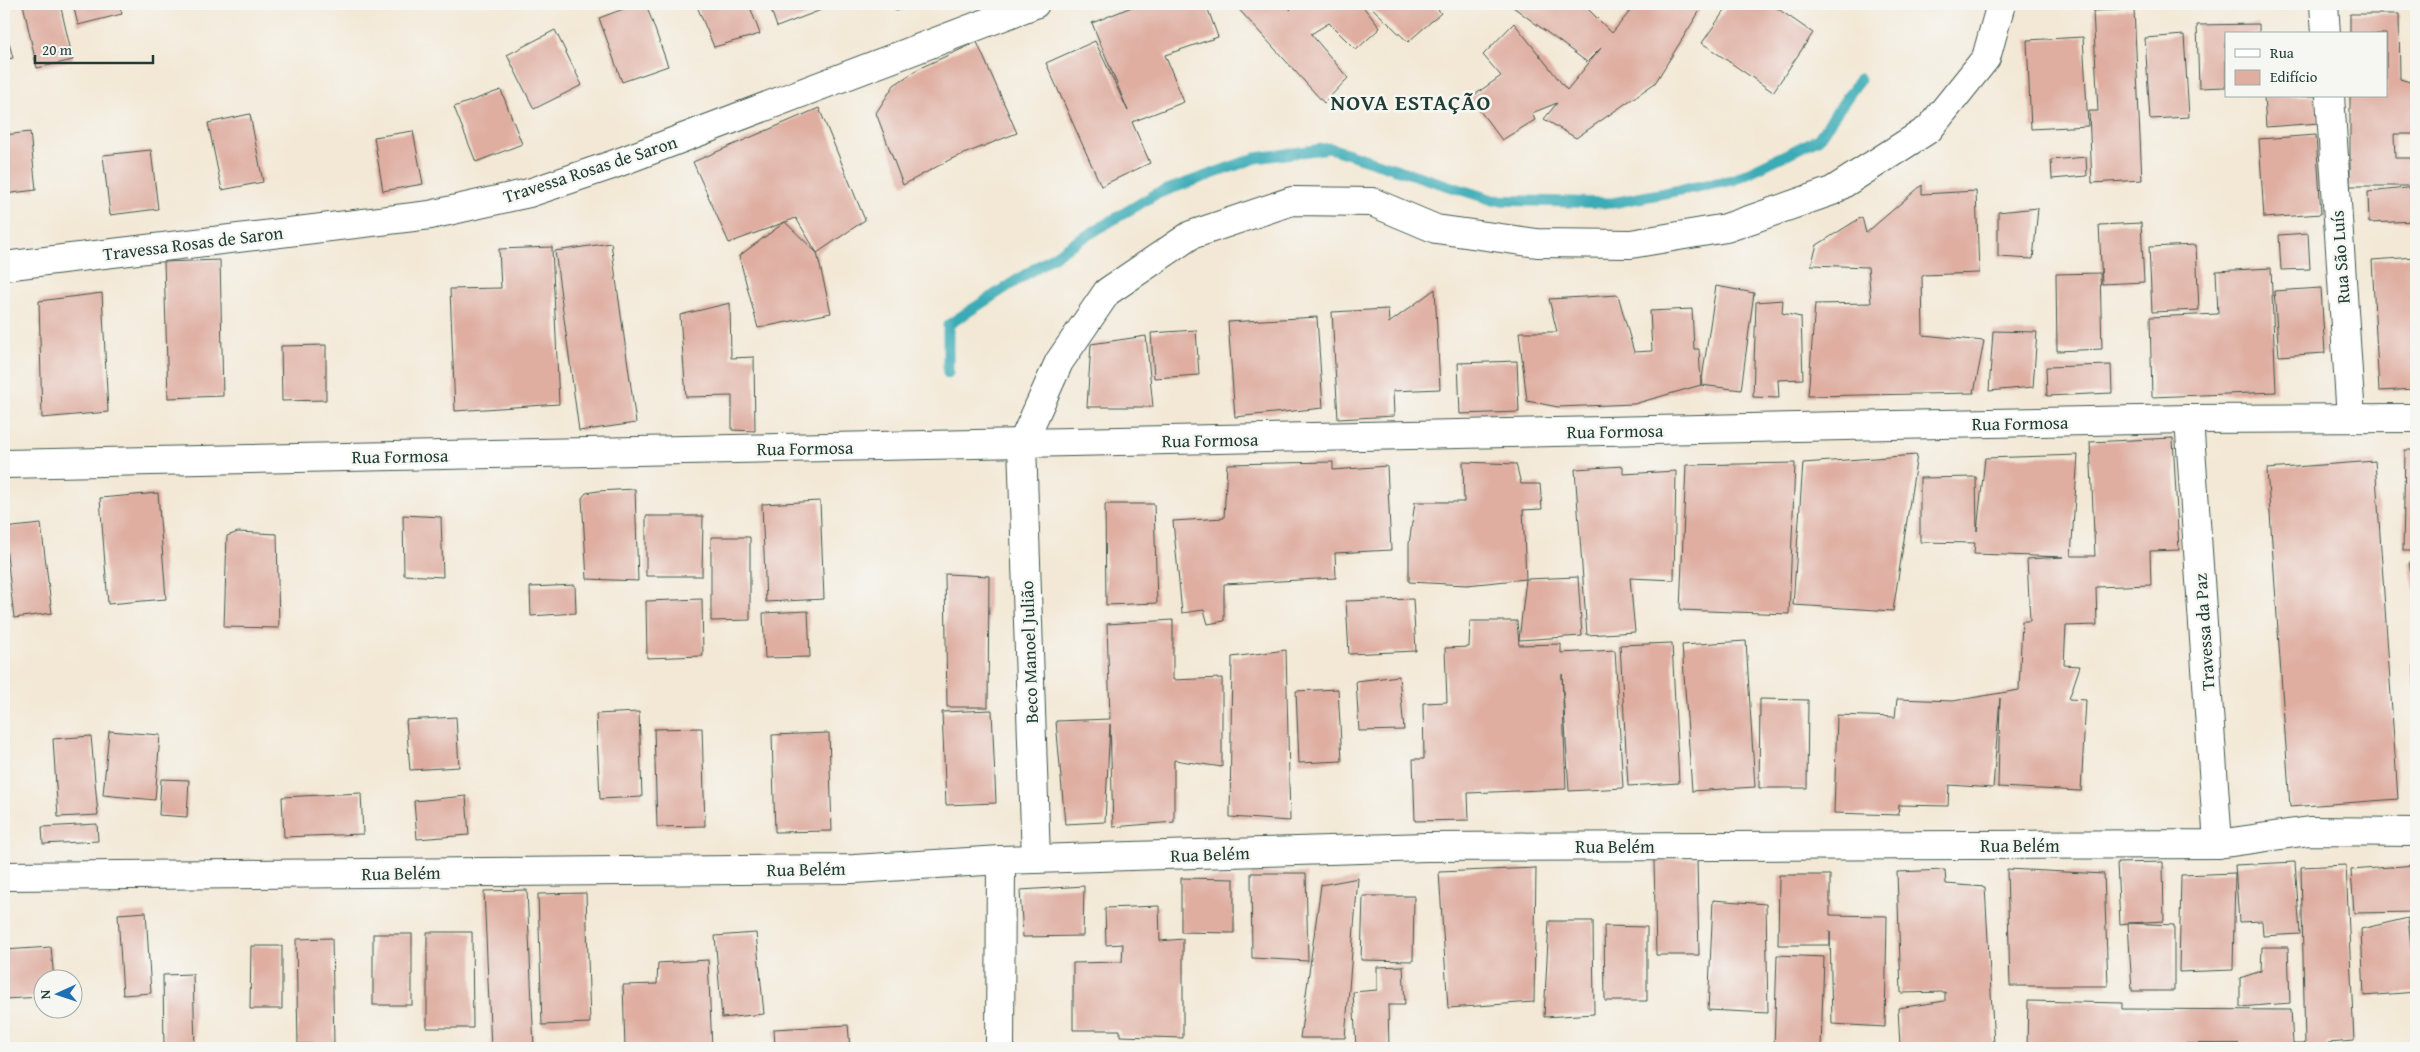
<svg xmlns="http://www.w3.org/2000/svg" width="2420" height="1052" font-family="'Gentium Book Plus',serif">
<rect width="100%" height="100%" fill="#f6f6f2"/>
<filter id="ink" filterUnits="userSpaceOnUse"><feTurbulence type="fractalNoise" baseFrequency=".02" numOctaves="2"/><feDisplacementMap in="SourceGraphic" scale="10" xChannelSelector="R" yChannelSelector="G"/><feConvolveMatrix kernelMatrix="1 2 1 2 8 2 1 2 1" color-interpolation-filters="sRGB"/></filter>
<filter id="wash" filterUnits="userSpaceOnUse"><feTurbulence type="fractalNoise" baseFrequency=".0096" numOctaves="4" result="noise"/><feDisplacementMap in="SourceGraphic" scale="20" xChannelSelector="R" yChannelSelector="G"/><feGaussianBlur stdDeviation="1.12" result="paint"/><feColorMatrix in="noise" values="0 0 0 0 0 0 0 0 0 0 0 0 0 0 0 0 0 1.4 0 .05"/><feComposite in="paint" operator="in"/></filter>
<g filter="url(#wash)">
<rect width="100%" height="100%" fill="#f3e8d5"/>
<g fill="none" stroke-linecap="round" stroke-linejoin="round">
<polyline stroke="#3aabb6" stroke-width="11" points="948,373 948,325 1071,245 1156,194 1256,158 1330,148 1493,200 1612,203 1733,180 1818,139 1860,79"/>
</g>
<g id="blocks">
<g fill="#dfaea1">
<polygon points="23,4 60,4 73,60 37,68"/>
<polygon points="73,4 119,4 122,14 78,25"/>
<polygon points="637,4 646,4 668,66 622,82 599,18"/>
<polygon points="696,4 749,4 760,34 714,47"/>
<polygon points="769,4 818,4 821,10 777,27"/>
<polygon points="893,4 920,4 896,11"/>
<polygon points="1139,4 1206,4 1218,37 1165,55 1184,102 1132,122 1150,163 1101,186 1046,63 1095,41 1128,111 1092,23"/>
<polygon points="1234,4 1284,4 1291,10 1287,4 1361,4 1380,28 1356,50 1329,23 1311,34 1348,78 1324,103"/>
<polygon points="1368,4 1433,4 1441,13 1408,42"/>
<polygon points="1509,4 1583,4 1612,33 1636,4 1704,4 1655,83 1576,138 1544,119 1557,103 1532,113 1535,120 1502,140 1470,98 1501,76 1483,55 1514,23 1567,90 1601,48 1587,62"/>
<polygon points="1593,4 1610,4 1608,7"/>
<polygon points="1729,4 1771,4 1813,33 1773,92 1702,43"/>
<polygon points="2134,9 2142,180 2092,183 2089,111 2098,111 2093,11"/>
<polygon points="2414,13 2416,14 2416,134 2394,134 2395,158 2416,158 2416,186 2350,186 2350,96 2386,96 2386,34 2350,34 2350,14 2399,14 2400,79 2413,83"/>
<polygon points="4,24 13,58 4,60"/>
<polygon points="2259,24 2259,34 2226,34 2226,87 2199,88 2197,25"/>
<polygon points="555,30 582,85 534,109 507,55"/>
<polygon points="2184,35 2189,117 2150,119 2145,38"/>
<polygon points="2083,37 2088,126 2031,129 2027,40"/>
<polygon points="977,42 1017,133 951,159 903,185 876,113 894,85 920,68"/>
<polygon points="501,90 522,144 476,162 454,107"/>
<polygon points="2264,96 2316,96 2319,123 2266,127"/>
<polygon points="819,108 865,220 817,253 796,218 729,243 693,162"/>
<polygon points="250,114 263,182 222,190 208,123"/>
<polygon points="413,131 423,184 383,191 374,137"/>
<polygon points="30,132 36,190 4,194 4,135"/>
<polygon points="2316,135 2321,214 2264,218 2259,139"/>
<polygon points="151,150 158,209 110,215 103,155"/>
<polygon points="2086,157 2087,176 2052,179 2051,160"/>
<polygon points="1922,185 1922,194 1976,191 1979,273 1922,275 1923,335 1984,341 1974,393 1808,396 1815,304 1871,303 1868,267 1811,265 1817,245 1862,217 1866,233"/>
<polygon points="2416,187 2416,221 2369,223 2368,192"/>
<polygon points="2038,208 2033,259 1998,257 1998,212"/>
<polygon points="785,222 817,253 831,313 758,328 739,256"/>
<polygon points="2141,223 2144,282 2102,284 2099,225"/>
<polygon points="2308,233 2310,269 2281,270 2279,235"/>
<polygon points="611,243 636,423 579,431 555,251"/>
<polygon points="2196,245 2199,310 2152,312 2149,247"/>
<polygon points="552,247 559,404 455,411 450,289 501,288 499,249"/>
<polygon points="2416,257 2416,389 2379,391 2372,260"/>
<polygon points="220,260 223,396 168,398 164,262"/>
<polygon points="2271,268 2276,392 2152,397 2150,317 2218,314 2216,271"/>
<polygon points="2100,273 2102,349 2057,351 2056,274"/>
<polygon points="1716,286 1754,293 1741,390 1701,385 1634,404 1558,407 1527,401 1519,332 1557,332 1549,299 1618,295 1634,352 1652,351 1650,311 1692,309 1694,349 1699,349 1701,385"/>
<polygon points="2321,288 2325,353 2279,356 2274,291"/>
<polygon points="1435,289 1440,389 1393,391 1394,416 1338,419 1332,312 1388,309 1389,323"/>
<polygon points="102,293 108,412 42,418 39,301"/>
<polygon points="1783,300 1782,313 1801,317 1803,379 1778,380 1779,398 1753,397 1756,302"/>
<polygon points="730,303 731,358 754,357 755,431 732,430 732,396 686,397 680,315"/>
<polygon points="1317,317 1323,408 1235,417 1228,322"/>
<polygon points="1196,330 1199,375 1154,378 1151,333"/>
<polygon points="1993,331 2037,332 2033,387 1989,391"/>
<polygon points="1146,336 1153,407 1087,407 1091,344"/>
<polygon points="326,345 326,400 282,401 281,346"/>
<polygon points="1517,361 1519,412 1460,414 1458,363"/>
<polygon points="2111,365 2112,393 2047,396 2046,367"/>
<polygon points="2173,438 2179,550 2150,551 2151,585 2096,587 2097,625 2066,626 2064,665 2080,666 2069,699 2086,700 2081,791 1998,787 2000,698 1993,788 1949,785 1948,806 1899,805 1898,815 1834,813 1837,715 1895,717 1897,699 1953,701 2019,690 2022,621 2030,621 2027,559 2063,557 1974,554 1975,543 1920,542 1920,478 1976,477 1977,531 1985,458 2078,455 2071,556 2095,556 2090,442"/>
<polygon points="2405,450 2416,450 2416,551 2403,551"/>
<polygon points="1917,455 1893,611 1793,605 1803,463"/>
<polygon points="2375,461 2398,799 2290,807 2267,469"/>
<polygon points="1333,462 1333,470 1387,466 1391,550 1335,553 1336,578 1224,584 1224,621 1208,624 1204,610 1182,613 1173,521 1224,518 1227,464"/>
<polygon points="1463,462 1516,464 1521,484 1540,484 1542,509 1523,510 1526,579 1467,585 1409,582 1409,544 1415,502 1464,502"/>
<polygon points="1795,463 1789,614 1680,610 1686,465"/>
<polygon points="1623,466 1623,474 1676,471 1674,580 1630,578 1635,632 1587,635 1575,469"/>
<polygon points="635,489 638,581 587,579 582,498 586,493 598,491"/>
<polygon points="158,493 166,599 108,604 100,498"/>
<polygon points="820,501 824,599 766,602 762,504"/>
<polygon points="1105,504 1154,504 1157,603 1106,605"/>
<polygon points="403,515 441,517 443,577 404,575"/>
<polygon points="646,516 703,516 702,576 646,576"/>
<polygon points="41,524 52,613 14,618 4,528"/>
<polygon points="238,532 277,534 279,628 224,627 227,536"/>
<polygon points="711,537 750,537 750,620 711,621"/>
<polygon points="2409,563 2416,563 2416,594 2415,594"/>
<polygon points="945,574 989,576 988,707 947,707"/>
<polygon points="1578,577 1582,636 1519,640 1526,579"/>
<polygon points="575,585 576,613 531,616 530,587"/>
<polygon points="702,599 703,656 647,658 646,601"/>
<polygon points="1413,599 1416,651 1349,654 1346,601"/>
<polygon points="808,611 810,657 765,658 763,613"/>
<polygon points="1173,620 1173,680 1222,678 1222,767 1174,760 1174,822 1113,827 1110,724 1105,822 1065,824 1056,721 1110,719 1107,624"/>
<polygon points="1470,621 1517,621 1519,645 1561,644 1561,653 1615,650 1623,788 1569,791 1562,674 1566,789 1468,793 1469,820 1415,821 1413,759 1424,759 1423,703 1447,702 1445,648 1469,647"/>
<polygon points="1746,641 1755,787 1692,791 1682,645"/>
<polygon points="1672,643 1679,783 1628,786 1620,645"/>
<polygon points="2413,643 2416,643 2416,704 2415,704"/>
<polygon points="1286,650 1290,821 1230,817 1232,657"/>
<polygon points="1399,676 1404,730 1359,731 1356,681"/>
<polygon points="1338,689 1342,761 1299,763 1296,691"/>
<polygon points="1760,699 1808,700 1807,788 1759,788"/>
<polygon points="992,710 996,803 946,805 942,712"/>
<polygon points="639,712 642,797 600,799 596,714"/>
<polygon points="456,717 459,767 410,770 406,720"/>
<polygon points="702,728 705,826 657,827 654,729"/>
<polygon points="109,731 160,735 155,800 103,795"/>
<polygon points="829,733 832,831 775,832 772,735"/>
<polygon points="91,736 98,815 58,817 53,739"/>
<polygon points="161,779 189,780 187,817 159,815"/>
<polygon points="361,793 363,834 284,837 282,797"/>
<polygon points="466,796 469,835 417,839 414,801"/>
<polygon points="97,824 98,841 43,844 42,827"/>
<polygon points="1697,859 1699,955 1656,955 1654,860"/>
<polygon points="2163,862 2164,921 2128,923 2174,925 2174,991 2132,991 2128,923 2120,924 2117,863"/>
<polygon points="2295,862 2300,934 2263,936 2262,921 2239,922 2235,865"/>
<polygon points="2346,865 2354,1041 2328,1043 2328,1048 2131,1048 2131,1045 2239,1044 2121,1043 2121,1048 2027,1048 2028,1001 2122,1003 2122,1009 2291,1010 2293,1044 2305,1044 2301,867"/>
<polygon points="2416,865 2416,912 2354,913 2351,870"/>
<polygon points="1536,868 1534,1002 1448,1008 1439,872"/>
<polygon points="2007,869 2104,874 2108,986 2010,986"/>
<polygon points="1945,870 1946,884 1985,887 1994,1044 1900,1046 1898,1008 1945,1001 1945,992 1901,993 1897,872"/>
<polygon points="1251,873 1306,873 1308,961 1252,958"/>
<polygon points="2235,873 2233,970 2179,972 2181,875"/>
<polygon points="1779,875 1830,875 1830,915 1887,916 1885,1027 1832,1024 1830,931 1830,945 1778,945"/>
<polygon points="1181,878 1234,879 1234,933 1181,932"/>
<polygon points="1358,878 1345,1038 1300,1038 1321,885"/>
<polygon points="1084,886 1083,936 1023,937 1020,890"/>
<polygon points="527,890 534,1048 491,1048 484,891"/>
<polygon points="586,893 590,1023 542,1025 538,894"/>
<polygon points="1363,896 1414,896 1413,961 1361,960"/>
<polygon points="1713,900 1766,904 1768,1013 1708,1010"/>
<polygon points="1159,906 1160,941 1183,939 1183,1038 1120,1036 1120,1030 1073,1030 1073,963 1122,962 1123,944 1106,945 1105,908"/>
<polygon points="146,912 151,993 123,995 118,914"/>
<polygon points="2408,918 2416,992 2364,996 2361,929"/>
<polygon points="1549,921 1593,921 1594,1014 1544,1017"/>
<polygon points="1604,926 1647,927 1647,1001 1605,1001"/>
<polygon points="427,932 472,932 473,1028 427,1028"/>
<polygon points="756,933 764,1014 722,1018 715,936"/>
<rect x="373" y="934" width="39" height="71"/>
<polygon points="332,938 334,1044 298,1044 296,939"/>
<polygon points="251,946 282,946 282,1009 250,1009"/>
<polygon points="51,947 54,980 42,980 42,997 4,999 4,950"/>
<polygon points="2262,947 2288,947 2290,1003 2240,1007 2240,978 2261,971"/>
<polygon points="1777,955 1824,957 1821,1048 1774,1048"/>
<polygon points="708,960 712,1048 625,1048 623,985 657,984 658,963"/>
<polygon points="1403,966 1405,1005 1388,1005 1389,1048 1356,1048 1353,992 1377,990 1377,967"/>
<polygon points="193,974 195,1048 164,1048 163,975"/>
<polygon points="848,1025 850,1048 775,1048 774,1029"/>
<polygon points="1072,1045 1112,1047 1112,1048 1072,1048"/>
<polygon points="2391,1045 2416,1045 2416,1048 2390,1048"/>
</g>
</g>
</g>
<g filter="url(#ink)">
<use href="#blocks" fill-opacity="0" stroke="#3f574c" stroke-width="1"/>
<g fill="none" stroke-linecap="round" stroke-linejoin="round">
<g stroke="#3f574c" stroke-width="30">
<g id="street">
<polyline points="2324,4 2326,34"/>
<polyline points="2330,96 2351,418"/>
<polyline points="4,266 430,215 529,193 612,165 1035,4"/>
<polyline points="2189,419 2218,844"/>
<polyline points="4,464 2189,419 2416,418"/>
<polyline points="1036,859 1022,444 1059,362 1107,292 1191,235 1292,201 1372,202 1436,229 1537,243 1631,244 1726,228 1832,191 1929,129 1986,58 2001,4"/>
<polyline points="4,876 854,869 1001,860 1426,847 2218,844 2309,831 2416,832"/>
<polyline points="1000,1048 1001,860"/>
</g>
</g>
<use href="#street" stroke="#fff" stroke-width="28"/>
</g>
</g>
<g text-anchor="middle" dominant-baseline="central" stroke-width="5" stroke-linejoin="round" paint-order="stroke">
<g font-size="18" fill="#1f3d34" stroke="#f6f6f2">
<text transform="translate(590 169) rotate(-18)">Travessa Rosas de Saron</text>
<text transform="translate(193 243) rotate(-7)">Travessa Rosas de Saron</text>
<text transform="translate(2340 257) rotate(-94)">Rua São Luís</text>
<text transform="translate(2020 423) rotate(-1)">Rua Formosa</text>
<text transform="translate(1615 431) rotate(-1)">Rua Formosa</text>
<text transform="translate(1210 440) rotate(-1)">Rua Formosa</text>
<text transform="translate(805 448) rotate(-1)">Rua Formosa</text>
<text transform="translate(400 456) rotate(-1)">Rua Formosa</text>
<text transform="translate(2204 632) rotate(-94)">Travessa da Paz</text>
<text transform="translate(1029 652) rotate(-92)">Beco Manoel Julião</text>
<text x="2020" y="845">Rua Belém</text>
<text x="1615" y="846">Rua Belém</text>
<text transform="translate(1210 854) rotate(-2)">Rua Belém</text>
<text transform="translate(806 869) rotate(-1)">Rua Belém</text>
<text transform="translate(401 873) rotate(-1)">Rua Belém</text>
</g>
<g font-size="22" font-weight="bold" letter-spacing="1" fill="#1f3d34" stroke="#f6f6f2">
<text x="1411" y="102">NOVA ESTAÇÃO</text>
</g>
</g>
<rect width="2420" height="1052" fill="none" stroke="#f6f6f2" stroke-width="20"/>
<rect x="2225" y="32" width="162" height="65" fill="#f6f6f2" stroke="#a0aca6"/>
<rect x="2235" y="49" width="25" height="8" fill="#ffffff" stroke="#a0aca6"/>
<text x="2270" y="58" font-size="15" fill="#1f3d34">Rua</text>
<rect x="2235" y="70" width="25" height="15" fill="#dfaea1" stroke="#a0aca6"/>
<text x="2270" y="82" font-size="15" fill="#1f3d34">Edifício</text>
<g transform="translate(58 994) rotate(267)"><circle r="24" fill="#f6f6f2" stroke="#a0aca6"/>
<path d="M0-4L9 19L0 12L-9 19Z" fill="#1f6fb2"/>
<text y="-8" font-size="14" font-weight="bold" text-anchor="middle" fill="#1f3d34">N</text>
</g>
<path d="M35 55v8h118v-8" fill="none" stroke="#1f3d34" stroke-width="2.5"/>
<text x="42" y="55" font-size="15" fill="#1f3d34" stroke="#f6f6f2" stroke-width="4" paint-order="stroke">20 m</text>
</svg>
